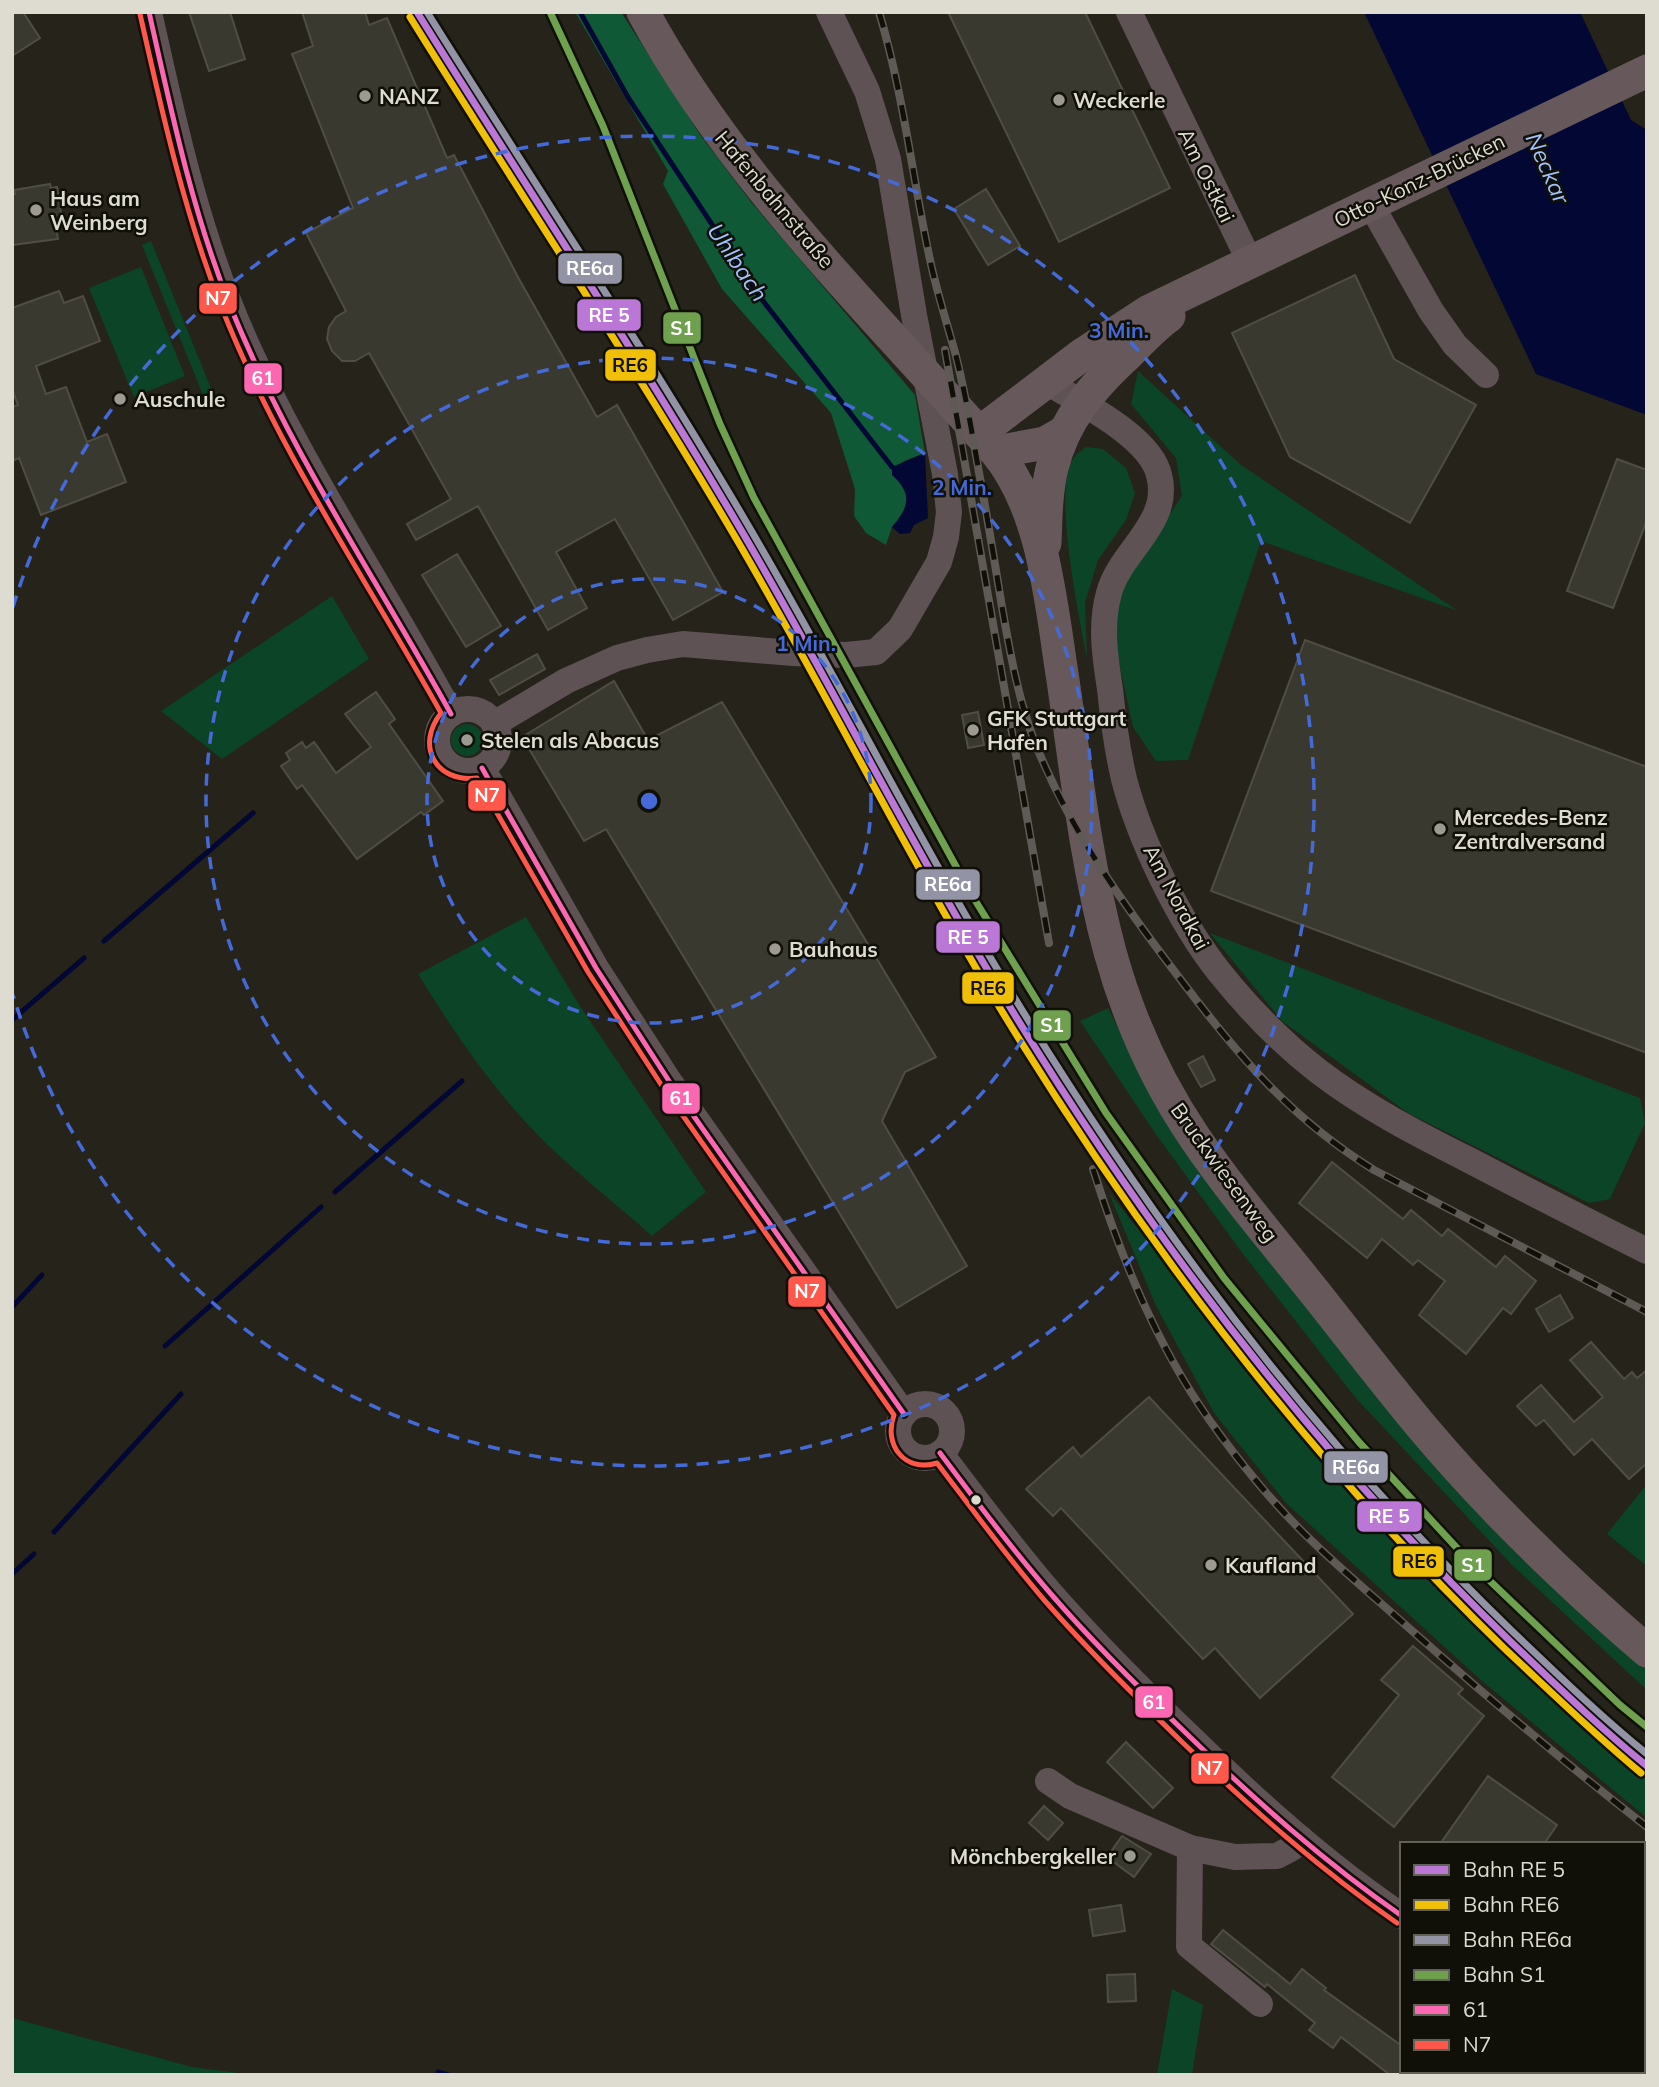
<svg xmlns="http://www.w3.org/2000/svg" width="1659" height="2087" font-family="Mulish,sans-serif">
<rect width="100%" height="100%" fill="#25231a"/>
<g fill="#0c4428">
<polygon points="151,241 212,391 203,395 142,245"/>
<polygon points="141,267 185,376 134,397 89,288"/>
<polygon points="1138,371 1241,465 1458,611 1261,541 1188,760 1156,761 1133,727 1115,644 1118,591 1182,496 1176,458 1131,404"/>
<path d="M1086 447 1103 449 1126 468 1135 493 1126 520 1098 560 1085 603 1087 659C1080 619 1051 488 1074 457 1077 454 1082 450 1086 447Z"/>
<polygon points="332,596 369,659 222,759 161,711"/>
<circle cx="467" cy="740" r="16"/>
<path d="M526 917 578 1003 706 1192 652 1236C618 1206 583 1178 551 1148 498 1097 456 1036 418 974Z"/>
<polygon points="1210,933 1640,1098 1645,1123 1610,1199 1589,1203 1408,1113 1282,1021"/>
<polygon points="1108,1008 1152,1096 1647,1665 1647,1690 1512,1565 1355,1397 1240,1250 1155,1133 1080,1021"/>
<polygon points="1109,1193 1315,1447 1469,1617 1647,1775 1647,1818 1482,1681 1286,1503 1214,1413 1156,1306"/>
<polygon points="1647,1484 1647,1566 1607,1534"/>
<polygon points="1172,1989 1203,2005 1192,2075 1157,2075"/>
<polygon points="12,2018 192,2067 246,2074 323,2074 12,2075"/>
</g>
<polygon fill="#0f5936" points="575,12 621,12 701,136 751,202 915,395 925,453 904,461 892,475 902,484 907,497 904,513 892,527 886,545 866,533 854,516 855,489 831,413 722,289 663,184 668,171"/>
<g fill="#030734">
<polygon points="1364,12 1580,12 1631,120 1647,130 1647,415 1536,374"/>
<path d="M925 453 928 518 914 525 910 533 900 534 892 527C909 507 913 494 892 475V467Z"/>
</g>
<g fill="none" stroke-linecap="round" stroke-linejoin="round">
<g stroke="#030734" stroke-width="5">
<polyline points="580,12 629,99 760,297 892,467 896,469"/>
<polyline points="104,941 253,813"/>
<polyline points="12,1020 84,958"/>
<polyline points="335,1192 462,1081"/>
<polyline points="12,1307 42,1275"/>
<polyline points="165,1346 321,1207"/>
<polyline points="54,1532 181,1394"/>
<polyline points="12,1574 34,1554"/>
<polyline points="438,2072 448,2075"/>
</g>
</g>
<g fill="#3a3930" stroke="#4f4d45" stroke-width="2">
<polygon points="12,12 23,12 40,38 12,56"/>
<polygon points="189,12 230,12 245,59 209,71"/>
<polygon points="302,12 365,12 369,25 387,18 447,158 454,155 519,279 597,417 617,405 723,592 673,620 615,519 556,552 587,608 548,630 478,506 416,540 407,524 451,499 369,353 355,361 342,361 332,351 327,339 329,327 336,317 346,311 306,233 353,208 292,54 313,46"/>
<polygon points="948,12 1085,12 1170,188 1059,242"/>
<polygon points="50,184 51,188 57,187 63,225 56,226 58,239 12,245 12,194 15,194 14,190"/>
<polygon points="986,189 1020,246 988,265 954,209"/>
<polygon points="1355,275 1394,359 1476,405 1410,523 1290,457 1232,333"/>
<polygon points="59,291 64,303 83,296 100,341 36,366 46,394 66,387 87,442 107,434 126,482 41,515 19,458 12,461 12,407 18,405 12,389 12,308"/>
<polygon points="1617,459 1647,470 1647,520 1613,608 1567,591"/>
<polygon points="457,554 501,626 466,647 422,575"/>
<polygon points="1305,640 1647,767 1647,1053 1211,891"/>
<polygon points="537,654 545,669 499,695 490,680"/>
<polygon points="614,681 648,740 722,702 936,1057 905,1072 882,1121 967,1266 897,1308 606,829 584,841 522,737"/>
<polygon points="376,692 395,719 389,724 443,801 424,815 421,812 357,859 302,785 297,789 281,766 290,760 286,753 302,742 306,748 314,742 336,773 371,747 345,714"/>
<polygon points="978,712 984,745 968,748 962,715"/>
<polygon points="1203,1056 1215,1080 1201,1087 1188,1064"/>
<polygon points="1332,1162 1403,1219 1411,1210 1442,1236 1448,1229 1496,1267 1505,1256 1536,1281 1511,1314 1503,1308 1466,1354 1419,1315 1445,1281 1418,1260 1413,1265 1382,1239 1367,1258 1299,1203"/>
<polygon points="1560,1295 1573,1318 1549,1332 1536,1309"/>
<polygon points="1591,1342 1624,1379 1632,1372 1637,1378 1647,1370 1647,1463 1629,1479 1592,1439 1574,1455 1544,1420 1536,1426 1517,1406 1541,1385 1574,1422 1603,1397 1570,1360"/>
<polygon points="1149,1397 1353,1614 1260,1698 1215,1648 1203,1659 1061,1508 1053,1516 1026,1489 1073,1447 1081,1457"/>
<polygon points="1413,1646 1463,1689 1458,1694 1484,1716 1394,1827 1332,1777 1399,1695 1381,1680"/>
<polygon points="1126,1742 1173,1788 1153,1808 1107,1762"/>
<polygon points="1488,1776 1557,1825 1544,1844 1440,1844"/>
<polygon points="1044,1806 1063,1823 1048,1840 1029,1823"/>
<polygon points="1122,1836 1151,1854 1134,1877 1107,1857"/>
<polygon points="1121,1905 1125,1931 1093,1936 1089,1910"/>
<polygon points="1223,1930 1290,1984 1302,1969 1326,1988 1324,1990 1402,2046 1402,2075 1390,2075 1341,2037 1333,2048 1309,2030 1315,2023 1267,1984 1265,1987 1211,1944"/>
<polygon points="1135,1974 1136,2001 1108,2002 1107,1975"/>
</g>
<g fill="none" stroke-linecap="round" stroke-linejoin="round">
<g stroke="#5e5254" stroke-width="26">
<path d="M149 12C174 125 198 237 246 343 304 471 384 590 451 714"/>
<polyline points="1129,12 1250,262"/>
<polyline points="1370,203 1431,311 1455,345 1486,375"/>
<path d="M1045 381C1079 402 1150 436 1159 475 1172 523 1120 551 1109 593 1100 625 1105 657 1110 689 1113 719 1117 749 1124 779 1140 841 1180 923 1220 973 1249 1009 1282 1043 1318 1071 1365 1107 1417 1134 1469 1160 1528 1191 1587 1221 1647 1251"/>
<circle cx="468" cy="740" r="31"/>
<polyline points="494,724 566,681 617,658 647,650 683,644 793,653 846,655 876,652 900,629 939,562 946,537 949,512 945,474 914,315 888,159 867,91 829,12"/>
<polyline points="482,768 596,968 669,1081 904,1414"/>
<circle cx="925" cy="1431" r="27"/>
<path d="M940 1453C977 1501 1012 1549 1052 1595 1096 1645 1144 1693 1192 1739 1257 1803 1326 1865 1402 1916"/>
<polyline points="1048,1781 1070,1796 1190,1848 1235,1857 1277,1856 1292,1848 1300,1838"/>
<polyline points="1190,1848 1189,1946 1260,2004"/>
<polyline points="1643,2041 1647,2043"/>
<polyline points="1575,2071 1576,2075"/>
</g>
<g stroke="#67595b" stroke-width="33">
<path d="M643 12C733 178 872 312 996 452 1045 512 1051 606 1063 680 1076 771 1086 863 1110 952 1128 1017 1157 1082 1195 1138 1233 1194 1278 1246 1320 1299 1354 1342 1387 1385 1422 1427 1490 1508 1567 1582 1647 1651"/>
<polyline points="979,433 1083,354 1149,311 1647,71"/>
<polyline points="996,452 1045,443 1064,432"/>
<path d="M1045 543C1046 518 1046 493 1052 468 1064 419 1093 386 1129 353 1142 340 1154 327 1169 316"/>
</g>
<g stroke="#605a56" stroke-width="8">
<g id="rail">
<path d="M879 12C903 92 912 174 929 255 936 290 947 323 956 356 966 396 973 438 980 478 988 521 995 564 1002 607 1010 652 1018 698 1034 740 1069 830 1126 908 1184 984 1241 1059 1293 1120 1374 1170L1647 1312"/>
<polyline points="945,350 1049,943"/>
<path d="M1093 1169C1123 1264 1161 1356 1221 1436 1249 1474 1281 1512 1315 1544 1346 1574 1379 1601 1410 1629 1487 1697 1566 1764 1647 1827"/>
</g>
</g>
<use href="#rail" stroke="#100f08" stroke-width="5" stroke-dasharray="16" stroke-linecap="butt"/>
<g stroke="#100f08" stroke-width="10">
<g id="bus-1">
<path d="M149 12C171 110 192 210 229 303 287 448 376 578 451 714"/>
<polyline points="482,768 596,968 669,1081 904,1414"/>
<path d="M940 1453C976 1501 1012 1549 1051 1594 1094 1644 1141 1690 1188 1735 1255 1800 1324 1862 1402 1916"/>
</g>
</g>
<g stroke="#100f08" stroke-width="10">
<path id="bus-2" d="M140 14C162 112 184 212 221 306 277 449 366 579 441 713 415 746 436 783 477 778L588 972 662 1086 894 1415C883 1445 905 1473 937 1463 972 1509 1007 1557 1045 1601 1088 1650 1135 1696 1182 1742 1250 1807 1319 1869 1397 1923"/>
</g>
<use href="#bus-1" stroke="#fc67b1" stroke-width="5"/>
<use href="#bus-2" stroke="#ff574a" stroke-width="5"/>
<g stroke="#100f08" stroke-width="12">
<path id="rail-1" d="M417 12C526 187 640 358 744 535 830 682 905 833 993 979 1138 1221 1307 1445 1511 1642 1555 1684 1599 1727 1647 1766"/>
</g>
<g stroke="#100f08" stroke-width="12">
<path id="rail-2" d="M410 17C518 191 633 363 737 540 823 687 899 839 986 985 1132 1228 1301 1452 1505 1649 1550 1691 1594 1734 1641 1773"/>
</g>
<g stroke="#100f08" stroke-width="12">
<path id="rail-3" d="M427 12C535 185 649 355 752 532 837 677 912 828 999 972 1143 1213 1310 1436 1512 1631 1556 1673 1600 1716 1647 1754"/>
</g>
<g stroke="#100f08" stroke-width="12">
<polyline id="rail-4" points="550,12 603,126 720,424 754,498 970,892 1106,1113 1224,1278 1358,1441 1468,1560 1620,1705 1647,1727"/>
</g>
<use href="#rail-1" stroke="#ba77d6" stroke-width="7"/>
<use href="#rail-2" stroke="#f0c008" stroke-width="7"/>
<use href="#rail-3" stroke="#9294a6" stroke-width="7"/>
<use href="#rail-4" stroke="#6ea04e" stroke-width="7"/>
</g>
<g fill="none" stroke="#446ad7" stroke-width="3.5" stroke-dasharray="12 9">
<circle cx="649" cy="801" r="222"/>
<circle cx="649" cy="801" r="443"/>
<path d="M13 607A665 665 0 1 1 13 995"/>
</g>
<g fill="#9d9b91" stroke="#100f08" stroke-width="2.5">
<circle cx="365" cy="96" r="7"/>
<circle cx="1059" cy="100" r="7"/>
<circle cx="36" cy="210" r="7"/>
<circle cx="120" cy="399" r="7"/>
<circle cx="973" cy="730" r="7"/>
<circle cx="467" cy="740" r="7"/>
<circle cx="1440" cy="829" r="7"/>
<circle cx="775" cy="949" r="7"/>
<circle cx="1211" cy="1565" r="7"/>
<circle cx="1130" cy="1856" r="7"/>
</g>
<circle fill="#dedcd1" stroke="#100f08" stroke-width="2.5" cx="976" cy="1500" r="6"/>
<g text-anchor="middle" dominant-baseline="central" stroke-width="5" stroke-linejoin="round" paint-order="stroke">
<g font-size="21" font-weight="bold" fill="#dedcd1" stroke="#100f08" text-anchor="start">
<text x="379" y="96">NANZ</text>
<text x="1073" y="100">Weckerle</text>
<text x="50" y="198">Haus am<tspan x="50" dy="24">Weinberg</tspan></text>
<text x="134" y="399">Auschule</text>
<text x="987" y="718">GFK Stuttgart<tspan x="987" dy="24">Hafen</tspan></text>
<text x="481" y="740">Stelen als Abacus</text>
<text x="1454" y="817">Mercedes-Benz<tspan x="1454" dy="24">Zentralversand</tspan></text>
<text x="789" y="949">Bauhaus</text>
<text x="1225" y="1565">Kaufland</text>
<text x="1116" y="1856" text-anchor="end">Mönchbergkeller</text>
</g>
<g font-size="21" fill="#dedcd1" stroke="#100f08">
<text transform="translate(1207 175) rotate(64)">Am Ostkai</text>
<text transform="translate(1419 180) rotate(-26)">Otto-Konz-Brücken</text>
<text transform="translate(775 199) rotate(50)">Hafenbahnstraße</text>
<text transform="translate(1177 897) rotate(62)">Am Nordkai</text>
<text transform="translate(1225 1172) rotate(54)">Bruckwiesenweg</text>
</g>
<g font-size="23" font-style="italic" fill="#a1c2fe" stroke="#100f08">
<text transform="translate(1548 168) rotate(66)">Neckar</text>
<text transform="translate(738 262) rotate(56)">Uhlbach</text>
</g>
</g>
<circle cx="649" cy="801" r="10" fill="#446ad7" stroke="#100f08" stroke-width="3.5"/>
<g font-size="21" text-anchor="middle" font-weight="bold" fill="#446ad7" stroke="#100f08" stroke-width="5" stroke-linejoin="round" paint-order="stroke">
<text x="1119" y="338">3 Min.</text>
<text x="962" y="495">2 Min.</text>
<text x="806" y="651">1 Min.</text>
</g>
<g stroke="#100f08" stroke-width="2.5">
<rect x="557" y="252" width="66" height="33" rx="7" fill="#9294a6"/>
<rect x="198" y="282" width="40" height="33" rx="7" fill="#ff574a"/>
<rect x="576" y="298" width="66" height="34" rx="7" fill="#ba77d6"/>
<rect x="662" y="311" width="40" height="34" rx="7" fill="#6ea04e"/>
<rect x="604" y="348" width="53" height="34" rx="7" fill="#f0c008"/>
<rect x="243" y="362" width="40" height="33" rx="7" fill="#fc67b1"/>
<rect x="467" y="779" width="40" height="33" rx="7" fill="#ff574a"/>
<rect x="915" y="868" width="66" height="33" rx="7" fill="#9294a6"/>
<rect x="935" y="920" width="66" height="34" rx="7" fill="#ba77d6"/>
<rect x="961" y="971" width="54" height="34" rx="7" fill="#f0c008"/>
<rect x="1032" y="1009" width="40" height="33" rx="7" fill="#6ea04e"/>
<rect x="661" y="1082" width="40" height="33" rx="7" fill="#fc67b1"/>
<rect x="787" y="1275" width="40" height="33" rx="7" fill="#ff574a"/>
<rect x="1323" y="1450" width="66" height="34" rx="7" fill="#9294a6"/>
<rect x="1356" y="1500" width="67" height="33" rx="7" fill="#ba77d6"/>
<rect x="1392" y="1545" width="53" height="33" rx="7" fill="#f0c008"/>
<rect x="1453" y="1548" width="40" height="34" rx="7" fill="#6ea04e"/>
<rect x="1134" y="1685" width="40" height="34" rx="7" fill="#fc67b1"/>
<rect x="1190" y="1752" width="40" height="33" rx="7" fill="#ff574a"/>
</g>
<g font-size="19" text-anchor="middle" font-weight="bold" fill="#fff">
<text x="590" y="275">RE6a</text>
<text x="218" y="305">N7</text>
<text x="609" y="322">RE 5</text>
<text x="682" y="335">S1</text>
<text x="263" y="385">61</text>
<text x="487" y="802">N7</text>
<text x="948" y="891">RE6a</text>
<text x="968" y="944">RE 5</text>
<text x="1052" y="1032">S1</text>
<text x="681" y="1105">61</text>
<text x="807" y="1298">N7</text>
<text x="1356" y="1474">RE6a</text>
<text x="1389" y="1523">RE 5</text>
<text x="1473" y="1572">S1</text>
<text x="1154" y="1709">61</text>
<text x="1210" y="1775">N7</text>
</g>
<g font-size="19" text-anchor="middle" font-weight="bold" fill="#111">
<text x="630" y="372">RE6</text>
<text x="988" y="995">RE6</text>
<text x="1419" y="1568">RE6</text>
</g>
<rect width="1659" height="2087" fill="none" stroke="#dedcd1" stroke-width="28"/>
<rect x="1400" y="1842" width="245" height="231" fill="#100f08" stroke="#626158" stroke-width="2"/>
<rect x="1414" y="1865" width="35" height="10" fill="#ba77d6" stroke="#626158" stroke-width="2"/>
<text x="1463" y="1877" font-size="21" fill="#dedcd1">Bahn RE 5</text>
<rect x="1414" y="1900" width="35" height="10" fill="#f0c008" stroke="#626158" stroke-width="2"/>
<text x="1463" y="1912" font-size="21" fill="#dedcd1">Bahn RE6</text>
<rect x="1414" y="1935" width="35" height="10" fill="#9294a6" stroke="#626158" stroke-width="2"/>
<text x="1463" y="1947" font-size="21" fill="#dedcd1">Bahn RE6a</text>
<rect x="1414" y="1970" width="35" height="10" fill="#6ea04e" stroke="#626158" stroke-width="2"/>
<text x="1463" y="1982" font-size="21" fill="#dedcd1">Bahn S1</text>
<rect x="1414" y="2005" width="35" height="10" fill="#fc67b1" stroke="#626158" stroke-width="2"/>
<text x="1463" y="2017" font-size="21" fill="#dedcd1">61</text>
<rect x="1414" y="2040" width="35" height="10" fill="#ff574a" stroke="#626158" stroke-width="2"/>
<text x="1463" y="2052" font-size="21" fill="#dedcd1">N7</text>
</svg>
